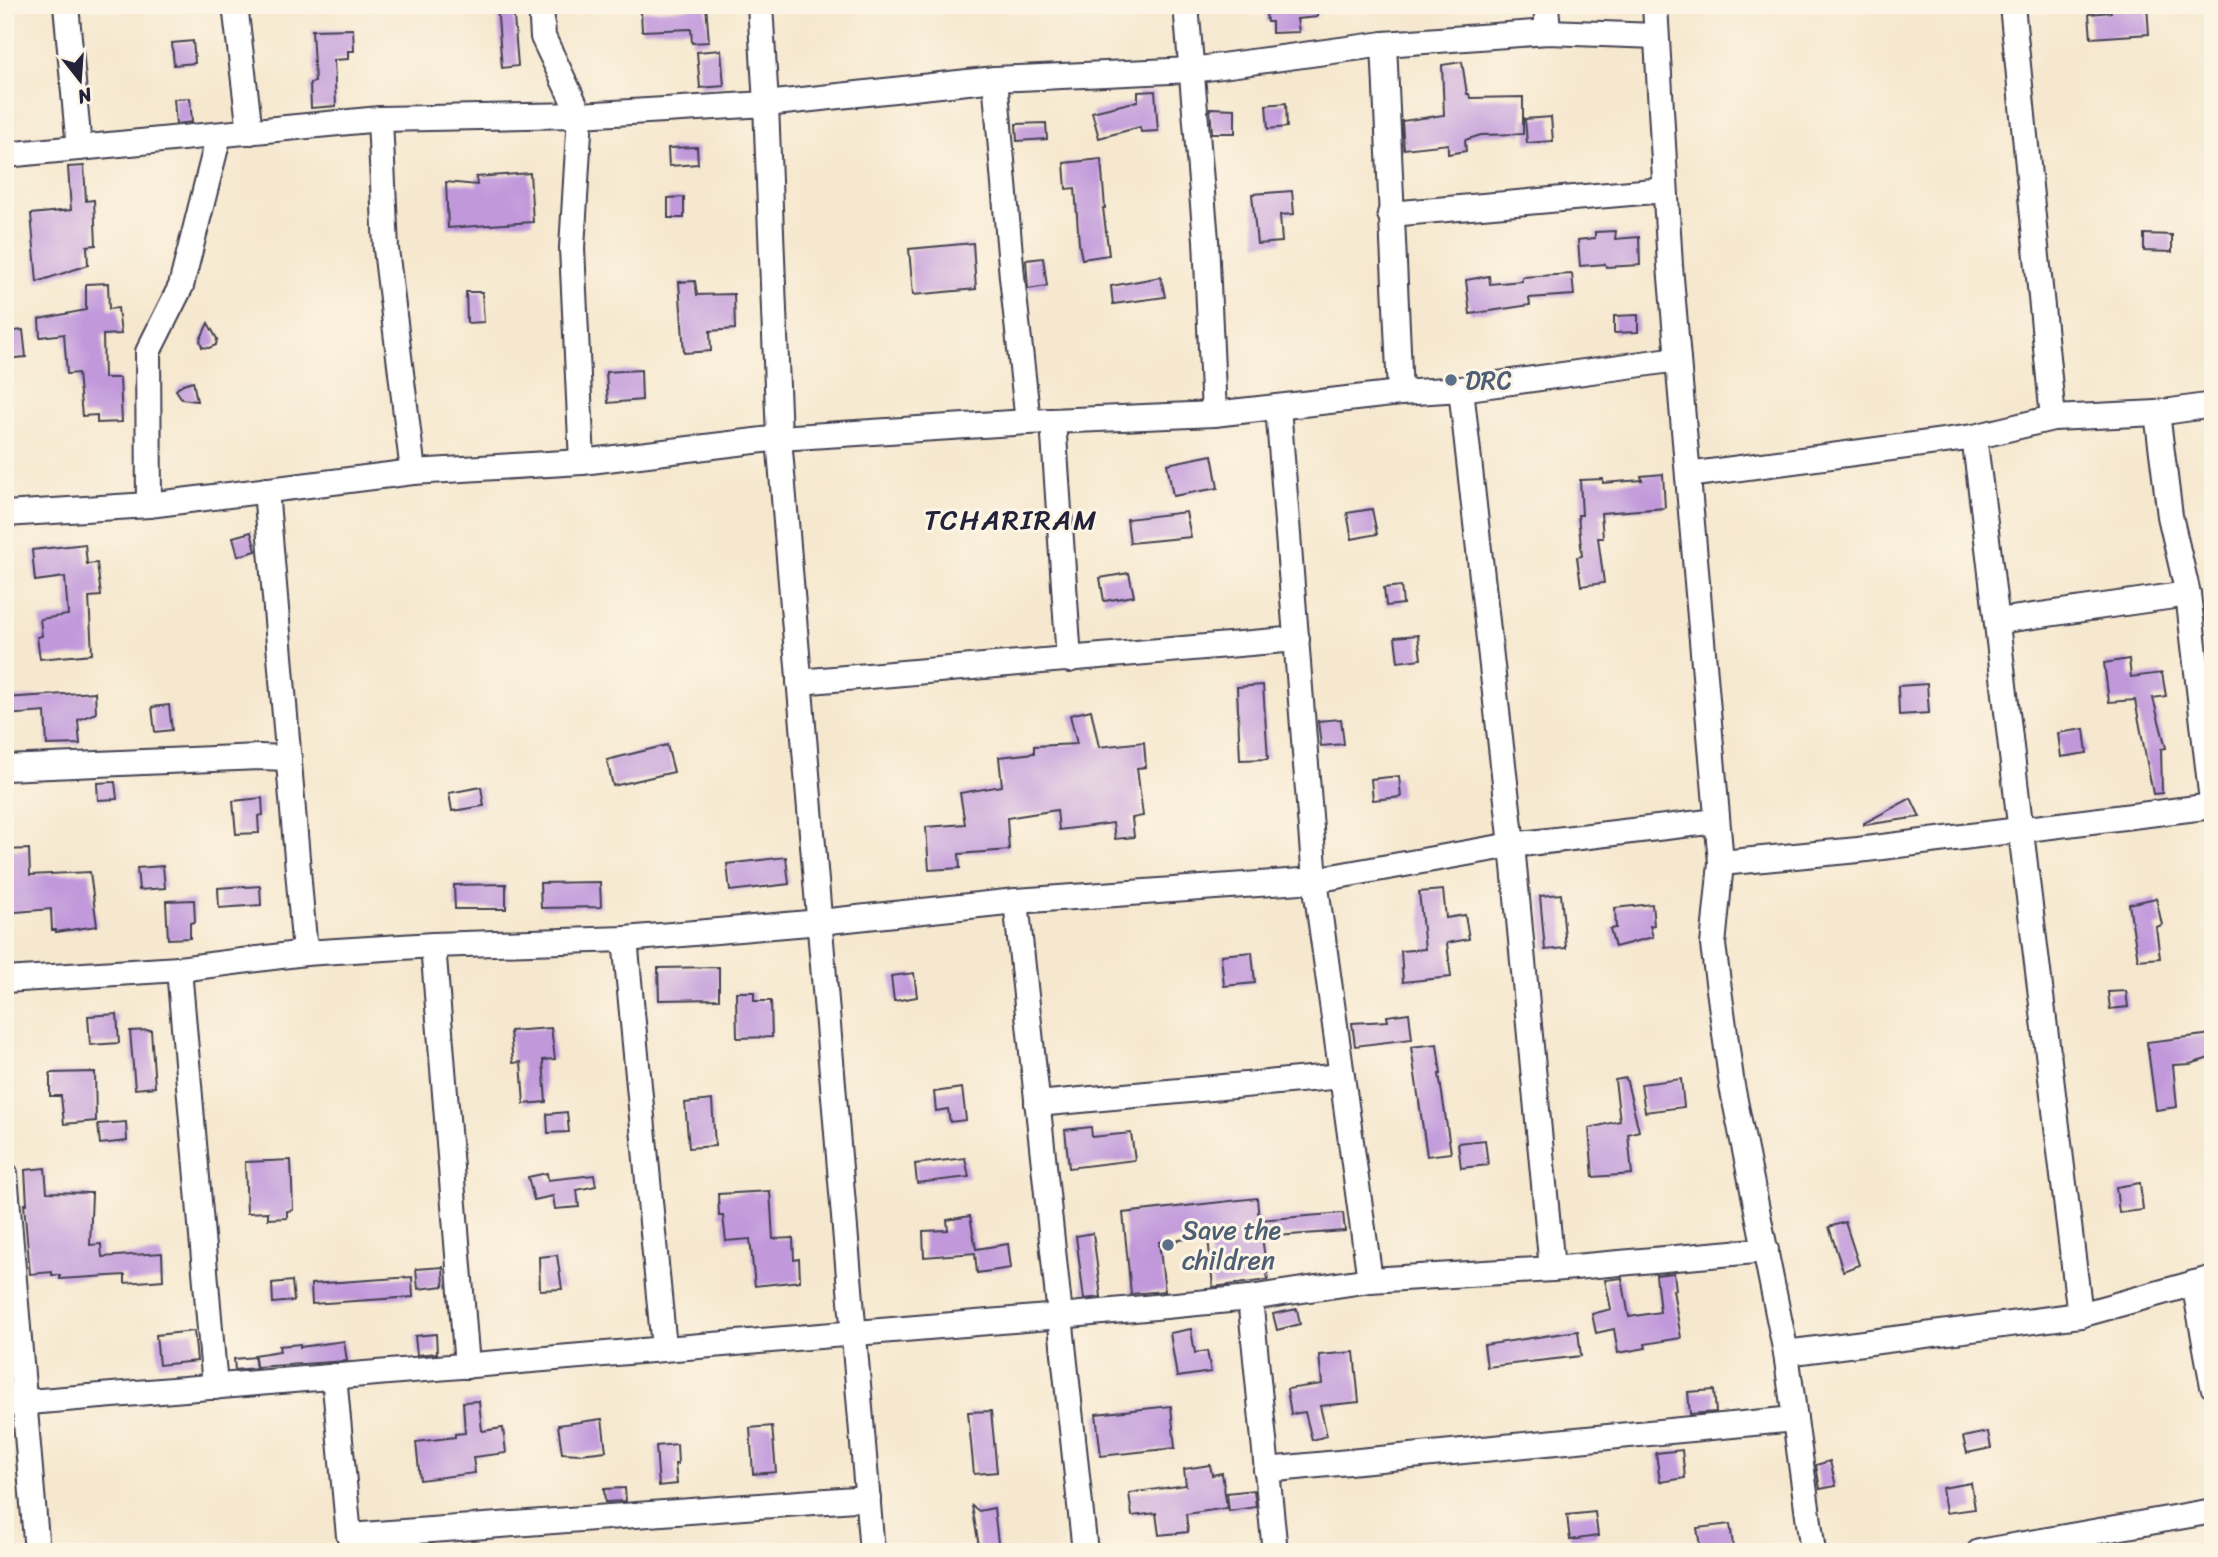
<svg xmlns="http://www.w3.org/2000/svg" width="2218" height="1557" font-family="Sriracha,sans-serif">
<rect width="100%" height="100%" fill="#fcf5e5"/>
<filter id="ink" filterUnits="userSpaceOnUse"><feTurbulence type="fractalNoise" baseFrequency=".0143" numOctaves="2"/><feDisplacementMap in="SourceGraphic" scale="14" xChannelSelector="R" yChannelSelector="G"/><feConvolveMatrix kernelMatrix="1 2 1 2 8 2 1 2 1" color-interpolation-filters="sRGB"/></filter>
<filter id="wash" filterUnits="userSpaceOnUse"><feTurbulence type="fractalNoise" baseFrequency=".00686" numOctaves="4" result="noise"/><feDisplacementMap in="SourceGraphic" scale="28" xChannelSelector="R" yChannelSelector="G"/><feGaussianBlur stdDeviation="1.57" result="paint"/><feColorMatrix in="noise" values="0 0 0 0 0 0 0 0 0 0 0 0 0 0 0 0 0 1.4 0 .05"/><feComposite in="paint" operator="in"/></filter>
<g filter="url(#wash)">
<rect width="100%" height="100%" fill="#f6e8cf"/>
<g id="blocks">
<g fill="#c199db">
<polygon points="497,5 513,5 518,66 502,68"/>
<polygon points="706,5 709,42 692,43 691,29 642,31 641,11 690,8 690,6"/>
<polygon points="1265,5 1317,5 1317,17 1297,19 1299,32 1272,33 1272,22 1267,22"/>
<polygon points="2110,5 2147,5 2149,34 2091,38 2089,14 2111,12"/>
<polygon points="353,29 354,51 348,51 348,59 334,60 336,106 311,108 310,83 315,82 312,30"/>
<polygon points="193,41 195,63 174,65 172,43"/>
<polygon points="721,50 724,86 700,88 697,52"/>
<polygon points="1462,62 1467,94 1469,94 1470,98 1523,97 1523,134 1481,135 1465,140 1466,151 1448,154 1448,144 1404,149 1402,121 1444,115 1442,65"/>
<polygon points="1155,91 1158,131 1141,132 1140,127 1099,138 1092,112 1138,101 1138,92"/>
<polygon points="190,98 192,122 176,124 174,99"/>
<polygon points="1286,103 1287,127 1268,129 1266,105"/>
<polygon points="1210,108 1235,109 1235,133 1212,133"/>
<polygon points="1551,117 1553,141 1527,143 1525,119"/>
<polygon points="1046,123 1047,139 1017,141 1016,124"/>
<polygon points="697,147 698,164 669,166 668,148"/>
<polygon points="1101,159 1105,208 1103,208 1109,255 1082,259 1079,244 1075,188 1066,189 1064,163"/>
<polygon points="84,166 86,201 94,200 96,245 87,246 88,265 37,282 31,214 71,210 68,167"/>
<polygon points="530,173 533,222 448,228 446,182 477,185 476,177"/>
<polygon points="1292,191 1294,214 1280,215 1282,242 1257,244 1252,194"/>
<polygon points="684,197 684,218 668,218 668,198"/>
<polygon points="1616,231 1615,239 1639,237 1640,265 1606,267 1605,264 1580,266 1578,240 1595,238 1595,232"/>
<polygon points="2144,234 2172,235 2172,252 2144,251"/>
<polygon points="973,243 976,289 913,295 909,249"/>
<polygon points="1043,258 1047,286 1028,289 1026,260"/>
<polygon points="1572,274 1574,295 1529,298 1530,305 1470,314 1466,280 1489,276 1490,284 1522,281 1522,277"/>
<polygon points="1161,277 1165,297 1113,304 1111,286"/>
<polygon points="695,281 697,295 734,294 735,329 710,331 711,351 684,353 679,282"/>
<polygon points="108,283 109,309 118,308 121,334 103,335 104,378 120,378 122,422 97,423 97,415 82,416 78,373 67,374 64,334 40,337 39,319 86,310 86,284"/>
<polygon points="466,292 482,292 484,322 467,323"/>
<polygon points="1638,315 1638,332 1614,333 1614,316"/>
<polygon points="208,323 217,339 216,345 209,348 202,347 200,340"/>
<polygon points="23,330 26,357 5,359 5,332"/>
<polygon points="641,370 642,400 608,403 606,372"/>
<polygon points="193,381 197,401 182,399 176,390 183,384"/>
<polygon points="1212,455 1218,488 1173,496 1167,464"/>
<polygon points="1663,474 1665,508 1601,513 1603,538 1598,538 1604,583 1581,586 1577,557 1582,556 1578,515 1582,515 1580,480 1603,479 1603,483 1642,480 1641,476"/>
<polygon points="1372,509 1377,534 1352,539 1347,513"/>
<polygon points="1186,512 1191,537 1130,543 1127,519"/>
<polygon points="251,532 256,551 238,556 233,537"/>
<polygon points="85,544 87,564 97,563 101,596 89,597 92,654 40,659 37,637 42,636 40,619 68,615 65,577 35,581 32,550"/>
<polygon points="1129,573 1134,596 1104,601 1100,578"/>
<polygon points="1401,586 1403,604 1386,606 1384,588"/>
<polygon points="1418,635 1421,659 1398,662 1395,637"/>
<polygon points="2129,659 2131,677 2162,673 2166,696 2153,698 2166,748 2161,749 2162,793 2153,794 2135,700 2109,702 2104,663"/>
<polygon points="1927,684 1929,713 1899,715 1898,686"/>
<polygon points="1263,685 1268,759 1240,760 1237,687"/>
<polygon points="95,692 96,713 78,720 80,744 47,745 45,712 5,715 5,698"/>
<polygon points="169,705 172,730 155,732 152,707"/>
<polygon points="1091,710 1099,747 1144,742 1146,767 1137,768 1143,816 1132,818 1134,837 1115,839 1113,823 1059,830 1057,810 1007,818 1009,850 959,854 960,868 929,870 926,827 965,824 960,793 1002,786 999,757 1034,753 1034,746 1077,744 1070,715"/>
<polygon points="1341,719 1344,744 1321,746 1318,721"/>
<polygon points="2084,729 2087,753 2061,757 2058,733"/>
<polygon points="667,745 674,772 613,786 607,760"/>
<polygon points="1399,776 1401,797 1373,800 1371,779"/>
<polygon points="115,782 117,799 98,800 97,783"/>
<polygon points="481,787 484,806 452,811 449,793"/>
<polygon points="262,798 263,815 258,816 259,833 236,834 233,801"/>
<polygon points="1911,798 1920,817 1864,825 1864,823"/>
<polygon points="29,849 30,875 90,872 97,926 56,932 56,930 52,930 51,909 5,913 5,850"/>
<polygon points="786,857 789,884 730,891 727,864"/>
<polygon points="163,866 165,888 139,890 137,868"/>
<polygon points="600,882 601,907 541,908 540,883"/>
<polygon points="506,884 506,909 455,909 454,885"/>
<polygon points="245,886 246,887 260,886 261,905 219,908 218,888"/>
<polygon points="1443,890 1446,918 1465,915 1469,939 1447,943 1451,977 1403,982 1401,951 1425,949 1419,892"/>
<polygon points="1561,894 1566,948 1545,950 1540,896"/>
<polygon points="2156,898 2162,925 2156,927 2160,958 2138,960 2129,904"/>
<polygon points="194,900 195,922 190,923 190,938 168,939 166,901"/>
<polygon points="1652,904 1654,925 1650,926 1653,937 1615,947 1610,929 1616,928 1615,908"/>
<polygon points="1252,952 1255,983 1224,986 1221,955"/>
<polygon points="719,967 719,999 659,1000 658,968"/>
<polygon points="914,973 917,997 894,1001 891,976"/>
<polygon points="2126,991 2128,1007 2110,1009 2108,992"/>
<polygon points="736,992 754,992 754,1001 771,1001 772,1037 737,1038"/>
<polygon points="1409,1013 1412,1039 1355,1046 1352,1023 1388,1021 1387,1016"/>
<polygon points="117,1014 119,1043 90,1045 88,1016"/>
<polygon points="551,1028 555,1059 543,1060 546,1102 524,1104 521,1062 513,1063 510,1031"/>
<polygon points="151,1030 155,1087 135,1089 130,1031"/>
<polygon points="2213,1034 2213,1057 2190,1064 2173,1065 2177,1107 2156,1110 2147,1042"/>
<polygon points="1437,1044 1441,1074 1439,1074 1451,1153 1427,1156 1411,1047"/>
<polygon points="95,1072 96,1121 64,1124 61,1096 50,1096 50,1073"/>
<polygon points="1626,1078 1639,1131 1628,1134 1632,1174 1593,1177 1589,1128 1620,1121 1615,1080"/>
<polygon points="1681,1079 1684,1107 1645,1112 1641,1084"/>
<polygon points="962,1088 966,1120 950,1122 948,1109 936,1111 934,1092"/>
<polygon points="712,1100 715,1146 689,1148 685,1103"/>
<polygon points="567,1112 569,1132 548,1133 547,1114"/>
<polygon points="126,1122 127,1141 100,1144 98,1124"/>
<polygon points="1091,1127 1092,1137 1131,1133 1135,1160 1069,1168 1065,1130"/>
<polygon points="1485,1140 1488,1165 1461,1168 1458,1143"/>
<polygon points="965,1158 969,1177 917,1183 915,1164"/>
<polygon points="291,1160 293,1210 287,1211 287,1218 268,1219 268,1212 247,1213 245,1162"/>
<polygon points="45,1168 47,1192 92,1193 90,1245 101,1244 102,1257 162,1253 163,1280 125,1283 125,1275 60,1279 60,1275 52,1275 52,1272 30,1274 24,1204 27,1204 25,1170"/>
<polygon points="547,1173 548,1180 594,1175 596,1186 577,1190 579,1207 555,1209 553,1196 534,1200 528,1177"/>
<polygon points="2140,1183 2143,1210 2119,1213 2116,1187"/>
<polygon points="770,1191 773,1239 793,1238 794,1260 799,1259 800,1281 755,1286 750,1239 726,1241 723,1216 719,1216 718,1194"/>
<polygon points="1257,1198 1259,1220 1343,1213 1345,1231 1262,1237 1268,1280 1213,1287 1208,1237 1159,1242 1165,1291 1131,1294 1123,1213"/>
<polygon points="970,1216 976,1249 1008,1244 1011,1268 977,1273 975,1253 924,1257 923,1231 948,1230 947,1220"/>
<polygon points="1845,1222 1859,1265 1843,1271 1829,1227"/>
<polygon points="1093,1233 1101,1297 1084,1299 1076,1236"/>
<polygon points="557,1255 562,1289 540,1290 539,1257"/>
<polygon points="443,1267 444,1286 418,1289 416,1269"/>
<polygon points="1674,1273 1676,1290 1673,1290 1681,1338 1645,1344 1646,1348 1618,1353 1614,1329 1596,1333 1592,1314 1611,1309 1605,1280 1622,1278 1629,1317 1660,1312 1656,1275"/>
<polygon points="412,1277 413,1297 312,1304 311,1284"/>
<polygon points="292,1281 294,1301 273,1303 272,1283"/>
<polygon points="1297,1309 1300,1324 1277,1330 1273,1314"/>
<polygon points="1191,1329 1195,1353 1207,1351 1211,1372 1177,1377 1170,1333"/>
<polygon points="194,1331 197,1361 159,1365 156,1335"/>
<polygon points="1578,1331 1581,1356 1487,1367 1484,1345"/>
<polygon points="436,1334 437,1353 417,1355 415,1336"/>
<polygon points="344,1341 347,1361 256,1367 254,1355 280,1351 279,1346 300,1344 300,1347"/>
<polygon points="1354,1352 1359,1402 1320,1406 1327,1436 1312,1440 1305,1412 1291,1414 1287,1389 1322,1384 1319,1355"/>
<polygon points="255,1357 256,1368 235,1370 234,1359"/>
<polygon points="1714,1390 1716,1412 1690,1414 1688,1392"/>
<polygon points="479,1401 482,1431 503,1428 506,1453 473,1457 475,1473 420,1480 416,1442 455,1437 455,1434 465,1433 463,1402"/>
<polygon points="1171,1406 1175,1448 1101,1456 1096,1414"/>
<polygon points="991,1411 997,1472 974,1474 968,1412"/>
<polygon points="602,1419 606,1451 580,1454 562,1453 558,1425"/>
<polygon points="772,1426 776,1472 753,1474 750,1428"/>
<polygon points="1988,1432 1991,1448 1967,1453 1963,1437"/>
<polygon points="677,1444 678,1464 675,1464 677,1484 659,1486 656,1446"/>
<polygon points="1682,1450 1685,1478 1660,1482 1656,1453"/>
<polygon points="1830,1461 1836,1486 1820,1489 1816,1465"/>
<polygon points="1210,1465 1212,1475 1222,1473 1227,1508 1186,1514 1188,1532 1159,1535 1156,1513 1132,1516 1129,1493 1186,1485 1184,1469"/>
<polygon points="1971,1483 1975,1509 1946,1513 1942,1488"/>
<polygon points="625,1488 626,1501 605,1502 604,1489"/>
<polygon points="1254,1490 1256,1507 1229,1511 1227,1493"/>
<polygon points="972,1506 979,1511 994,1508 999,1552 980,1552"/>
<polygon points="1595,1512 1598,1536 1570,1540 1567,1515"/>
<polygon points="1730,1524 1734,1552 1701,1552 1697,1528"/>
</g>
</g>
</g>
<g filter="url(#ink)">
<use href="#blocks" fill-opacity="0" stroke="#424051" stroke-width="2"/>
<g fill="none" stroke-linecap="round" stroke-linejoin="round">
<g stroke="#424051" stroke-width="28">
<g id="minor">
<polyline points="66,5 79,148"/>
<polyline points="235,5 250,132"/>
<polyline points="541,5 543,37 580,115 572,248 582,462"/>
<polyline points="760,5 766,104 779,438 872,1552"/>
<polyline points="1186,5 1206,240 1214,414"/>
<polyline points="1546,5 1548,32"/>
<polyline points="1655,5 1670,266 1721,863 1713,945 1732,1086 1786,1353 1813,1552"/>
<polyline points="2012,5 2053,418"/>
<polyline points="1384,44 1400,393"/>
<polyline points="995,79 1012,277 1028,422"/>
<polyline points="380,119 386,249 413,472"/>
<polyline points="5,155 380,119 580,115 766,104 995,79 1192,70 1384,44 1548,32 1656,36"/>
<polyline points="1390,214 1665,190"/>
<polyline points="1461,389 1512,845 1552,1269"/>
<polyline points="1278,407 1315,880 1370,1280"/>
<polyline points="2157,413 2170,516 2188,594 2213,810"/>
<polyline points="1053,421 1069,660"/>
<path d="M1974 437C1992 569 2005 700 2021 832 2040 993 2061 1154 2080 1315"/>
<polyline points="1688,475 1974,437 2053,418 2157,413 2213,405"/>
<polyline points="266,490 305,953"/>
<polyline points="149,505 148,352 181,286 219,135"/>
<polyline points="5,514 149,505 413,472 582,462 779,438 1028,422 1214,414 1400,393 1461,389 1678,359"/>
<polyline points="1998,621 2188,594"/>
<polyline points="799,682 1297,639"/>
<polyline points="5,768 259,757 289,758"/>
<polyline points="1721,863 1858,850 2213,806"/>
<polyline points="1016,901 1085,1552"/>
<polyline points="625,939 664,1348"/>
<polyline points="433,945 467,1366"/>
<polyline points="179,969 215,1387"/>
<polyline points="5,980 179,969 305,953 433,945 625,939 820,922 1016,901 1315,880 1512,845 1717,821"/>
<polyline points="1037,1104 1342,1076"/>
<polyline points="5,1174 37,1552"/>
<polyline points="2194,1283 2213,1386"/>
<polyline points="1250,1298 1275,1552"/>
<polyline points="1786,1353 2080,1315 2213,1278"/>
<polyline points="334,1376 349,1536 868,1498"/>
<polyline points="5,1404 1060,1316 1250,1298 1370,1280 1552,1269 1766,1250"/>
<polyline points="1266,1470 1795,1419"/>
<polyline points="1979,1552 2213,1511"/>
</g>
</g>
<use href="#minor" stroke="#fff" stroke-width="24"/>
</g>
</g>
<g fill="#5c6f8a" stroke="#fcf5e5" stroke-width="2.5">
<circle cx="1451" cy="380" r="7"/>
<circle cx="1168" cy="1245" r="7"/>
</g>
<g text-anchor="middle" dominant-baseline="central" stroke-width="6" stroke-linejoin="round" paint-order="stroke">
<g font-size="26" fill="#4e5e75" stroke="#fcf5e5" text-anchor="start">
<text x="1465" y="380">DRC</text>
<text x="1182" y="1230">Save the<tspan x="1182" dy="30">children</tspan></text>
</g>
<g font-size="28" letter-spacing="2" fill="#22223b" stroke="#fcf5e5">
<text x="1011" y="519">TCHARIRAM</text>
</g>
</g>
<rect width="2218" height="1557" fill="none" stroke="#fcf5e5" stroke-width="28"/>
<g transform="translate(80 80) rotate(163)" stroke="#fcf5e5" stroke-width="5" paint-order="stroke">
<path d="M0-5L12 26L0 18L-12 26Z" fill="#22223b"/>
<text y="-10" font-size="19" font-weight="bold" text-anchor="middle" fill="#22223b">N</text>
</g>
</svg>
